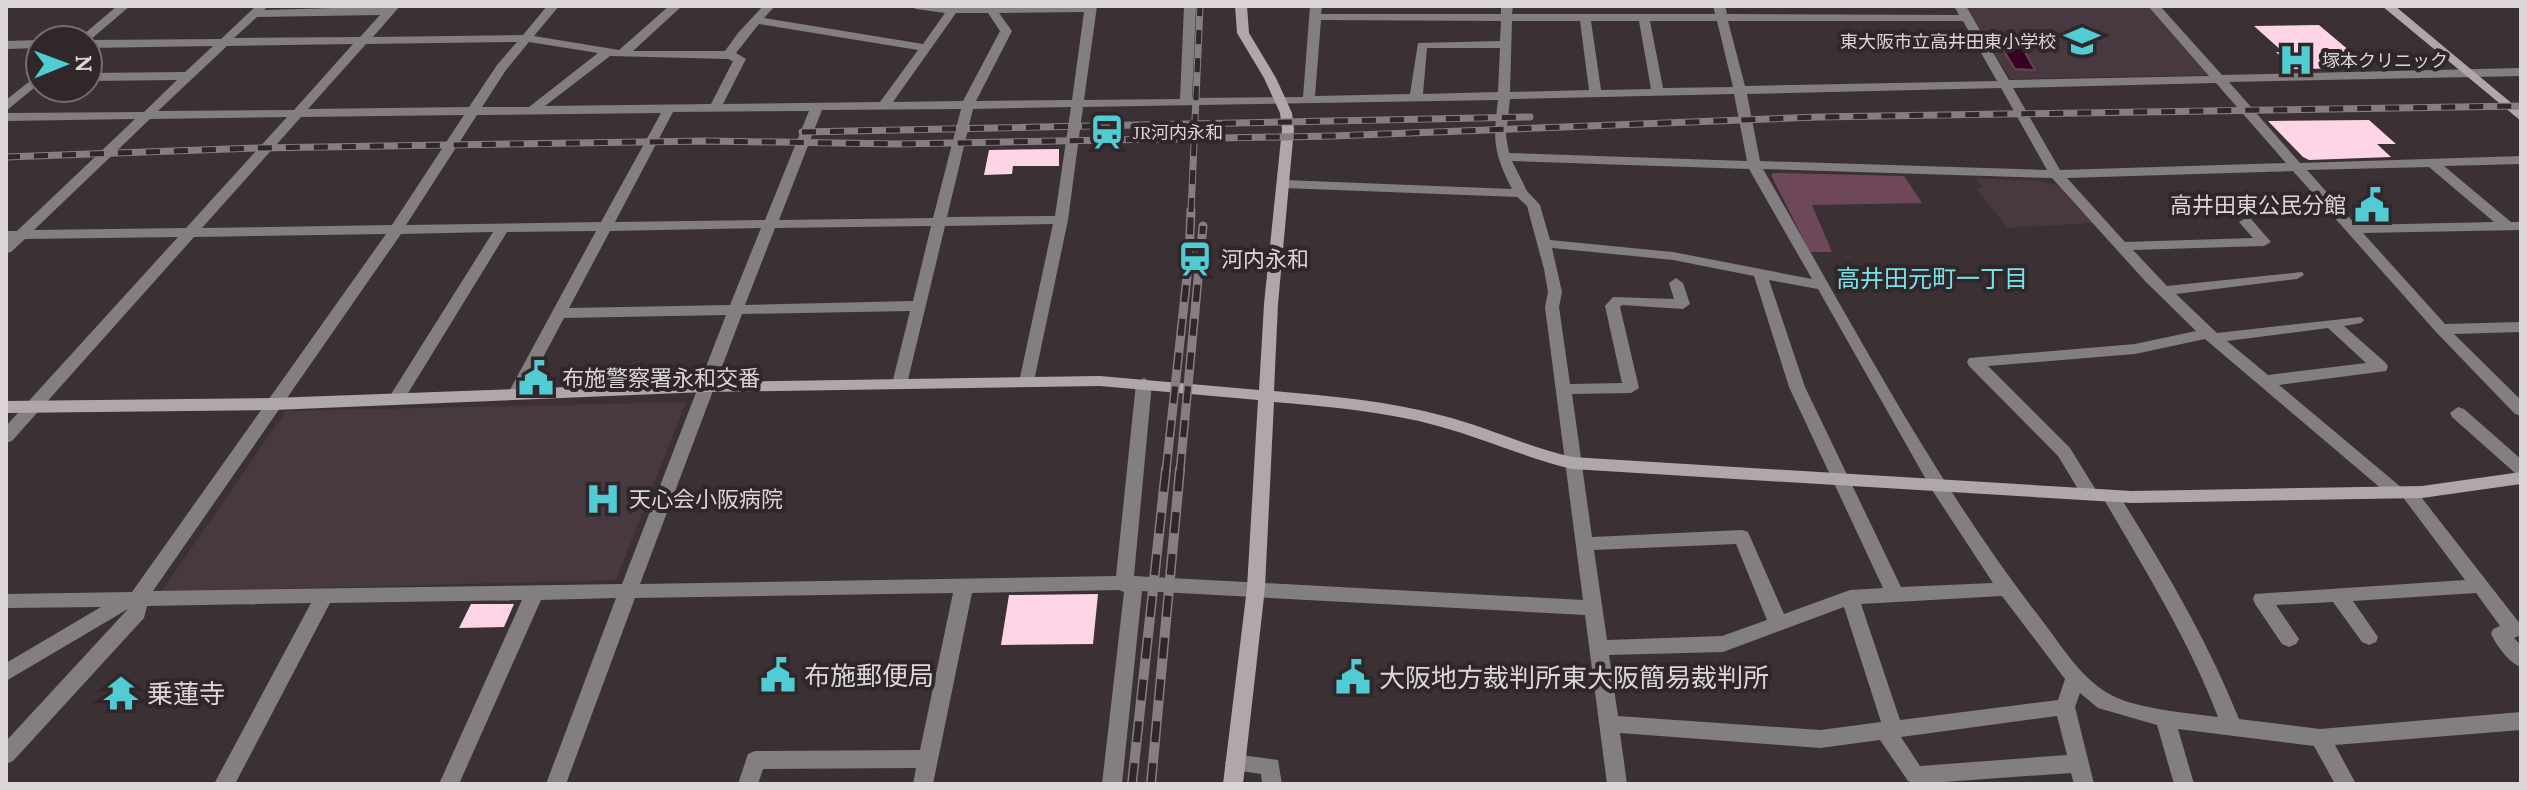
<svg xmlns="http://www.w3.org/2000/svg" width="2527" height="790" font-family="Lora,'Noto Sans JP',serif">
<rect width="100%" height="100%" fill="#3b3135"/>
<g fill="#48383f">
<polygon points="1966,6 2148,6 2208,75 2010,79"/>
<polygon points="1976,178 2043,181 2059,186 2092,223 2008,228 1976,189 1982,188"/>
<polygon points="686,402 616,580 161,592 286,411"/>
</g>
<polygon fill="#6f475a" points="1773,173 1904,176 1922,203 1812,205 1832,252 1810,252 1771,175"/>
<polygon fill="#360221" stroke="#684258" stroke-width="2" points="1996,38 2017,38 2035,70 2015,69"/>
<g fill="#fed4e7">
<polygon points="2319,25 2370,68 2294,69 2276,52 2283,52 2254,26"/>
<polygon points="2369,120 2396,144 2377,144 2391,157 2309,160 2303,157 2268,121"/>
<polygon points="1059,149 1059,166 1013,166 1012,174 984,175 989,150"/>
<polygon points="1098,594 1093,644 1001,645 1009,595"/>
<polygon points="471,604 514,604 504,627 459,628"/>
</g>
<g fill="none" stroke-linecap="round" stroke-linejoin="round">
<g fill="#837e80" fill-rule="evenodd">
<path d="M117 6H130L90 40 221 39 256 6H268L264 10 400 6 373 37 523 35 547 6H559L534 36 619 50 669 6H682L633 51H725L738 33 763 6H775L764 18 923 44 945 13 916 9 910 6H1097L1084 100 1180 99 1184 6H1196L1192 98 1303 97 1310 6H1322L1321 14H1501V6H1513L1512 14H1715L1713 6H1725L1727 14 1959 15 1954 6H1966L2009 80 2209 76 2148 6H2160L2222 75 2521 68V76L2229 82 2300 163 2521 156V164L2444 166 2511 222H2521V230L2363 233 2445 324 2521 322V332L2454 334 2521 400V416L2515 414 2436 332 2293 171 2067 178 2125 242 2253 238 2239 222 2246 218 2251 219 2271 242 2264 246 2133 250 2167 286 2302 272 2304 275 2297 279 2176 294 2217 333 2361 317 2364 320 2361 323 2344 326 2386 363 2388 367 2386 371 2279 385 2402 488H2414L2521 625V635L2514 638 2521 645V667C2509 663 2497 646 2491 634L2493 629 2500 626 2476 593 2353 601 2378 637 2376 642 2369 645 2362 642 2333 602 2276 605 2299 639 2296 644 2289 647 2282 644 2255 604 2253 599 2255 594 2465 580 2402 496H2390L2205 339 2135 354 1988 366 2070 448 2099 495 2096 499H2084L2058 456 1969 366 1967 362 1969 358 2135 344 2196 331 2145 281 2052 178 1763 169C1851 321 1933 480 2041 619 2061 645 2081 679 2111 695 2137 709 2188 713 2218 717 2188 638 2144 569 2102 496L2105 492H2117C2163 565 2207 639 2239 719L2320 729 2521 712V730L2335 745 2356 784H2335L2314 746 2178 729 2194 784H2174L2157 725 2098 708 2080 693 2075 707 2094 784H2074L2071 773 1915 784 1908 781 1880 740 1820 748 1620 733 1627 784H1607L1585 615 1142 591 1122 784H1102L1124 592 1119 590 972 593 933 784H913L916 768 763 769 758 784H738L748 754 755 751 920 750 953 593 635 598 566 784H546L616 598 541 600 459 784H439L522 600 330 603 235 784H214L311 603 147 606 144 618 13 761 6 764V741L128 609 6 681V663L101 607 6 608V594L132 592 386 234 194 237 12 441 6 443V426L178 237 25 239 11 252 6 253 8 239H6V231H17L135 119 6 121V113L144 112 177 80 88 81V73L185 72 213 46 88 48V40H77ZM1084 12 1072 100 976 101 1012 31 999 13ZM956 13H988L1000 31 963 101 893 102ZM380 15 360 37 234 38 257 17ZM1321 20 1501 21 1500 41 1418 43 1410 94 1315 96ZM1512 21H1580L1589 90 1510 92ZM1591 21H1639L1651 89 1601 90ZM1650 21H1717L1733 87 1663 88ZM1728 21H1963L1997 81 1745 86ZM759 24 918 50 880 102 723 104 746 59 736 53ZM517 42 497 65 469 107 308 109 366 44ZM529 42 598 53 529 107H482L506 70ZM353 44 294 110 158 111 227 46ZM1427 48H1500L1498 92 1423 94ZM610 56 728 59 733 61 711 104 545 106ZM2216 83 2286 163 2060 170 2013 88ZM2001 88 2047 170 1760 161 1747 94ZM1734 94 1747 161 1509 153 1506 136 1510 99ZM1498 100C1493 141 1493 151 1512 189L1284 180 1277 184 1284 188 1517 197 1527 206 1544 269 1548 292 1545 307 1583 600 1134 576 1152 383 1144 378 1136 383 1116 576 640 584 742 314 910 311 892 384 900 389 906 388 945 226 1053 224 1019 382 1027 387 1033 386 1068 220 1083 107ZM1071 107 1055 216 947 217 973 109ZM961 109 933 218 779 220 822 110ZM809 111 765 220 615 222 673 112ZM661 113 601 222 406 225 477 115ZM464 115 392 225 202 228 301 117ZM287 117 186 228 34 230 150 119ZM1512 161 1749 169 1812 279 1673 252 1550 240 1540 205 1527 191ZM2429 167 2494 222 2356 225 2307 170ZM931 226 913 301 745 305 775 228ZM761 228 730 305 569 308 610 231ZM596 231 507 395 509 399H521L564 318 726 315 622 584 153 591 401 234 493 232 388 399 396 404 402 403 507 232ZM1552 248 1673 260 1754 276 1789 387 1883 588 1850 590 1784 614 1748 532 1742 530 1592 537 1572 394 1631 393 1639 388 1620 307 1622 305 1683 309 1690 304 1683 283 1676 278 1669 283 1674 299 1613 297 1605 306 1622 383 1570 384 1559 307 1562 292ZM1769 280 1818 289 1932 490 1993 583 1901 587 1805 387ZM2328 328 2366 363 2268 375 2227 341ZM1736 544 1767 620 1722 636 1607 640 1594 550ZM2002 596 2065 679 2058 700 1900 720 1861 604ZM1844 607 1881 722 1820 730 1618 716 1609 655 1723 652ZM2057 716 2067 755 1920 766 1901 737Z"/>
<polygon points="40,40 40,48 6,49 6,41"/>
<polygon points="40,73 40,83 6,111 6,100"/>
<polygon points="2458,407 2464,409 2521,459 2521,475 2515,473 2452,417 2450,413"/>
<polygon points="1235,754 1278,760 1282,784 1262,784 1261,774 1228,769 1225,763 1228,757"/>
</g>
<g fill="#afa7ab" fill-rule="evenodd">
<path d="M1235 6H1247L1249 33 1276 78 1292 113 1294 129 1278 304 1274 391C1332 396 1388 401 1444 416 1487 427 1528 447 1572 457L2132 491 2422 486 2521 472V484L2422 498 2132 503 1572 469C1526 458 1483 438 1438 426 1384 411 1329 407 1274 402L1265 588 1243 784H1223L1247 588 1258 400 1100 386 705 392 273 410 6 413V401L273 398 705 382 1100 376 1259 390 1264 304 1282 129 1280 113 1264 78 1237 33Z"/>
<polygon points="2382,6 2395,6 2521,111 2521,121"/>
</g>
<g stroke="#877e82" stroke-width="7">
<g id="rail-far2">
<polyline points="802,132 1530,117"/>
<polyline points="6,157 258,148 707,141 898,144 1333,136 1818,117 2521,106"/>
<polyline points="1191,212 1200,6"/>
</g>
</g>
<g stroke="#877e82" stroke-width="9">
<g id="rail-far1">
<polyline points="1166,471 1189,258 1191,210"/>
<polyline points="1180,471 1203,226"/>
</g>
</g>
<g stroke="#877e82" stroke-width="10">
<g id="rail">
<polyline points="1132,784 1166,469"/>
<polyline points="1151,784 1180,469"/>
</g>
</g>
<use href="#rail-far2" stroke="#30272b" stroke-width="5" stroke-dasharray="14" stroke-linecap="butt"/>
<use href="#rail-far1" stroke="#30272b" stroke-width="6" stroke-dasharray="17" stroke-linecap="butt"/>
<use href="#rail" stroke="#30272b" stroke-width="7" stroke-dasharray="21" stroke-linecap="butt"/>
</g>
<defs>
<g id="school-bare" transform="scale(2.76)"><path d="M0-5L7-2L0 1L-7-2ZM-4 1L0 2.5L4 1V4Q0 6-4 4Z" fill="#51ccd2" stroke="#30272b" stroke-width="2.5" paint-order="stroke"/></g>
<g id="hospital-bare" transform="scale(2.76)"><path d="M-5-5h3v3.5h4V-5h3V5h-3V1.5h-4V5h-3Z" fill="#51ccd2" stroke="#30272b" stroke-width="2.5" paint-order="stroke"/></g>
<g id="station-bare" transform="scale(2.76)"><path d="M-3-6H3Q5-6 5-4V2Q5 4 3 4L4.5 6H3L1.5 4h-3L-3 6H-4.5L-3 4Q-5 4-5 2V-4Q-5-6-3-6ZM-3.5-4v3h7v-3ZM-3.5 1v1.5H-2V1ZM2 1v1.5H3.5V1Z" fill="#51ccd2" stroke="#30272b" stroke-width="2.5" paint-order="stroke"/></g>
<g id="civic-bare" transform="scale(2.76)"><path d="M-.6-6.5H3V-4.5H.6V-3L4-1V1h2V6H-6V1h2V-1L-.6-3ZM-1.2 2.5V6h2.4V2.5Z" fill="#51ccd2" stroke="#30272b" stroke-width="2.5" paint-order="stroke"/></g>
<g id="temple-bare" transform="scale(2.76)"><path d="M0-6L5-2H3V0L6.5 2.5H4V6H1.5V3h-3V6H-4V2.5H-6.5L-3 0V-2H-5Z" fill="#51ccd2" stroke="#30272b" stroke-width="2.5" paint-order="stroke"/></g>
</defs>
<g fill-rule="evenodd">
<use href="#school-bare" x="2082" y="41"/>
<use href="#hospital-bare" x="2296" y="60"/>
<use href="#station-bare" x="1107" y="132"/>
<use href="#civic-bare" x="2372" y="205"/>
<use href="#station-bare" x="1195" y="259"/>
<use href="#civic-bare" x="536" y="378"/>
<use href="#hospital-bare" x="603" y="499"/>
<use href="#civic-bare" x="778" y="675"/>
<use href="#civic-bare" x="1353" y="677"/>
<use href="#temple-bare" x="121" y="693"/>
</g>
<g text-anchor="middle" dominant-baseline="central" stroke-width="8" stroke-linejoin="round" paint-order="stroke">
<g font-size="18" fill="#dcd6d9" stroke="#30272b" text-anchor="start">
<text x="2056" y="41" text-anchor="end">東大阪市立高井田東小学校</text>
<text x="2322" y="60">塚本クリニック</text>
<text x="1133" y="132">JR河内永和</text>
</g>
<g font-size="22" fill="#dcd6d9" stroke="#30272b" text-anchor="start">
<text x="2346" y="205" text-anchor="end">高井田東公民分館</text>
<text x="1221" y="259">河内永和</text>
<text x="562" y="378">布施警察署永和交番</text>
<text x="629" y="499">天心会小阪病院</text>
</g>
<g font-size="24" fill="#77e3e9" stroke="#30272b">
<text x="1932" y="278">高井田元町一丁目</text>
</g>
<g font-size="26" fill="#dcd6d9" stroke="#30272b" text-anchor="start">
<text x="804" y="675">布施郵便局</text>
<text x="1379" y="677">大阪地方裁判所東大阪簡易裁判所</text>
<text x="147" y="693">乗蓮寺</text>
</g>
</g>
<rect width="2527" height="790" fill="none" stroke="#dcd6d9" stroke-width="16"/>
<g transform="translate(64 64) rotate(89)"><circle r="38" fill="#30272b" stroke="#756d71" stroke-width="2"/>
<path d="M0-6L14 30L0 20L-14 30Z" fill="#51ccd2"/>
<text y="-12" font-size="22" font-weight="bold" text-anchor="middle" fill="#dcd6d9">N</text>
</g>
</svg>
